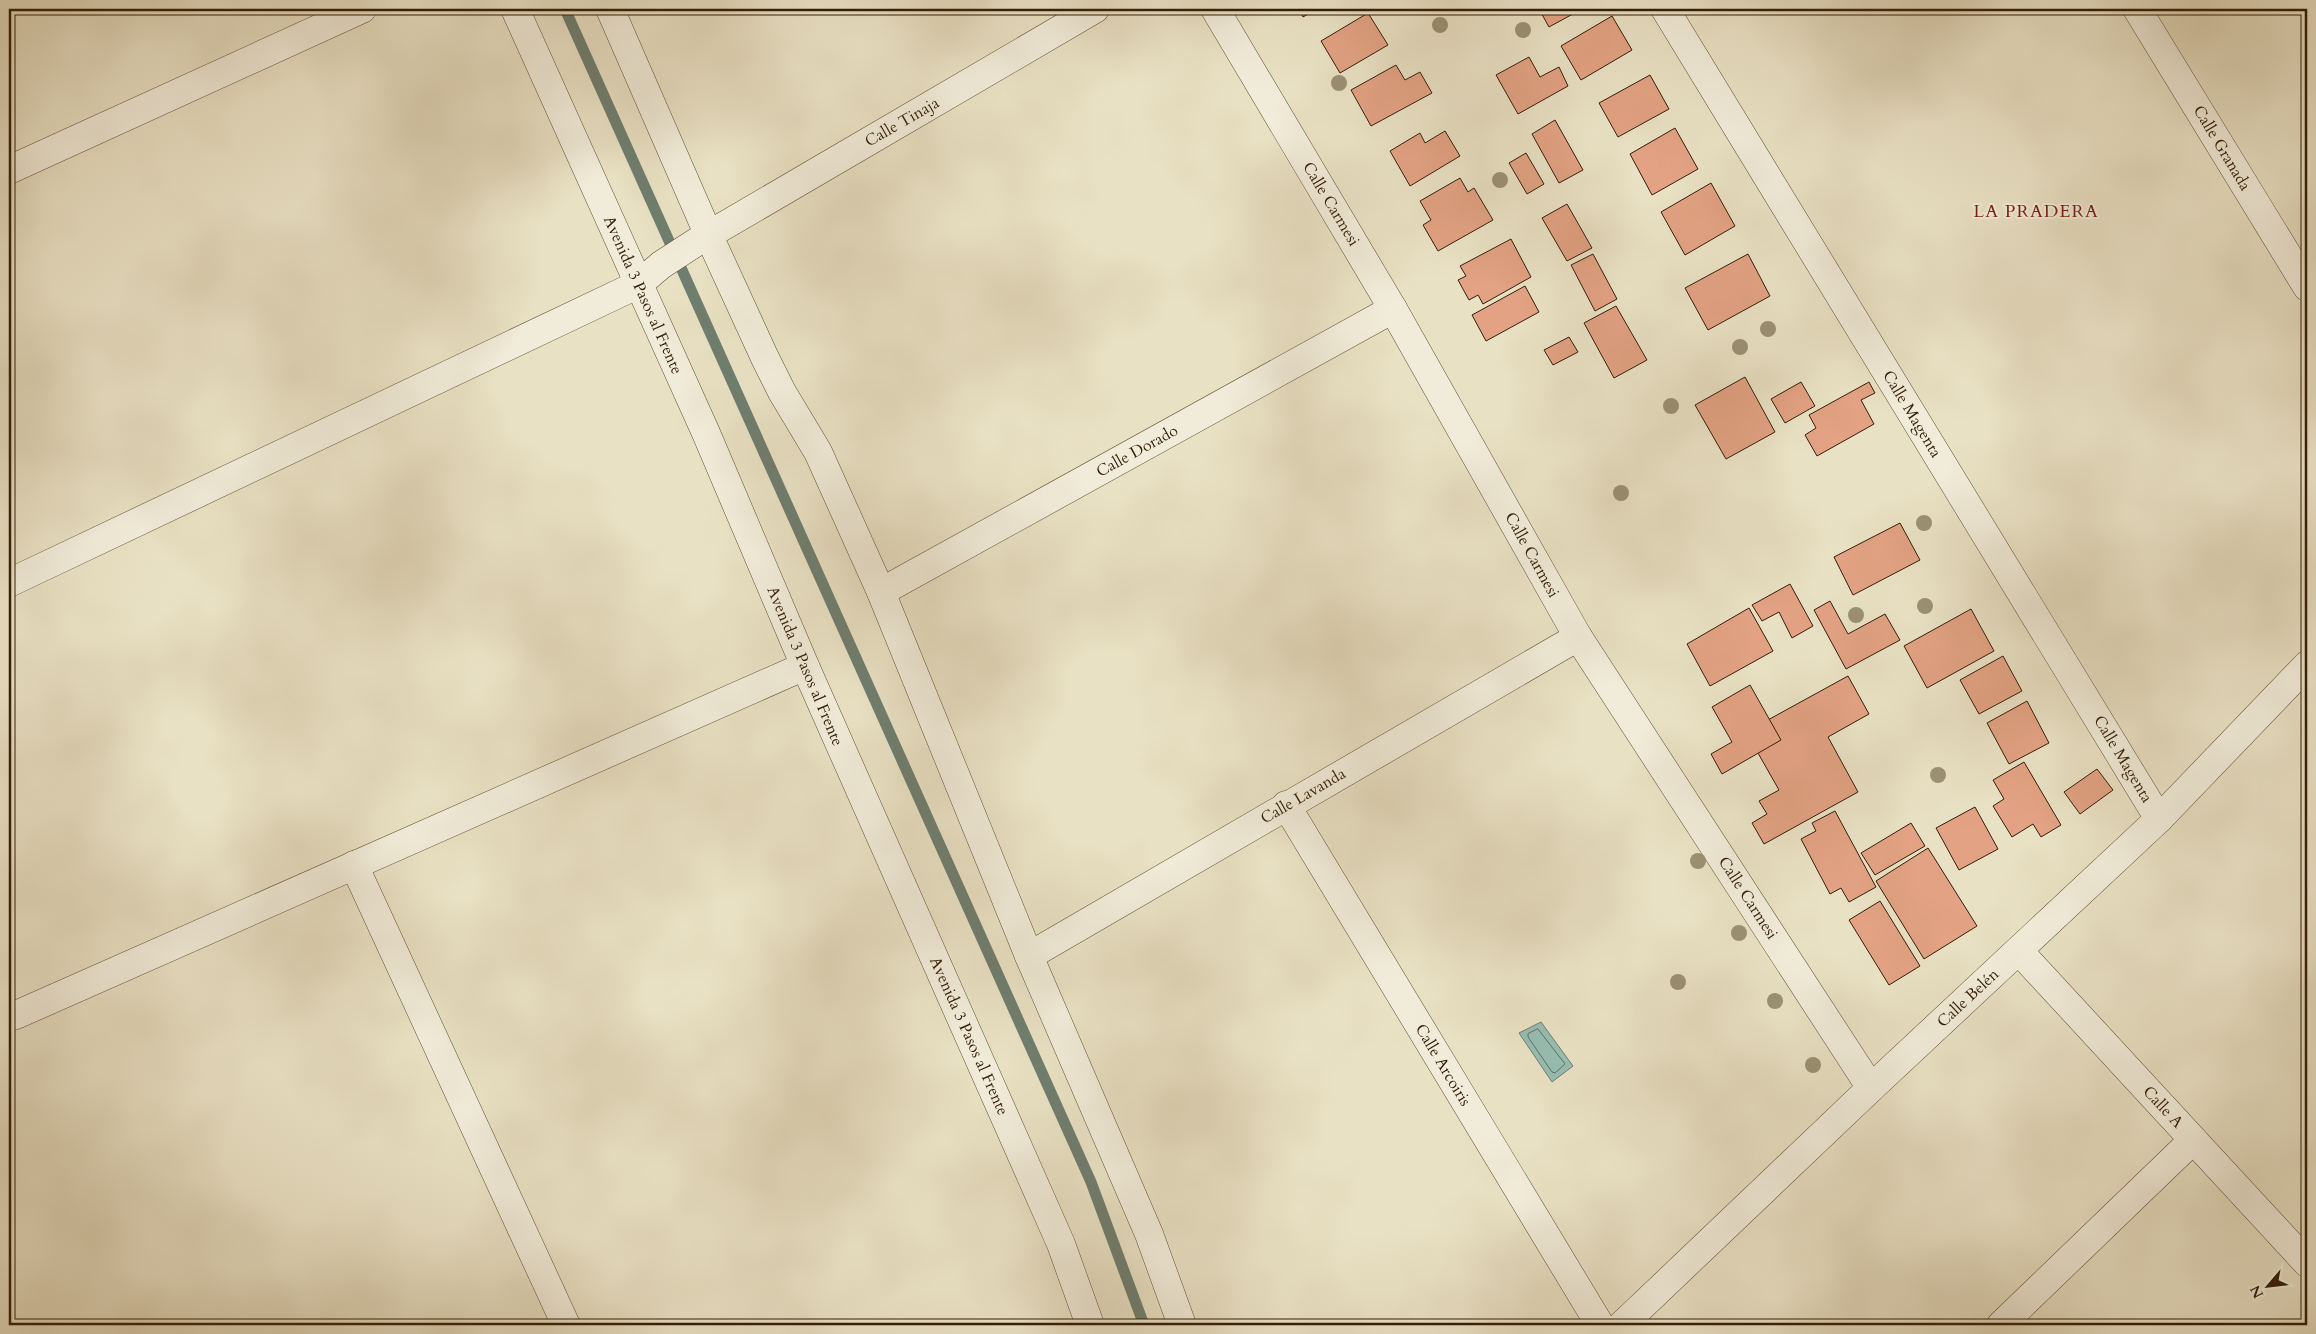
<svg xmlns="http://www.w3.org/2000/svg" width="2316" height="1334" font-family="Cardo,serif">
<rect width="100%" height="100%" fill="#e9e1c4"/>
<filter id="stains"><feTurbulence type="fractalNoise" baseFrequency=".004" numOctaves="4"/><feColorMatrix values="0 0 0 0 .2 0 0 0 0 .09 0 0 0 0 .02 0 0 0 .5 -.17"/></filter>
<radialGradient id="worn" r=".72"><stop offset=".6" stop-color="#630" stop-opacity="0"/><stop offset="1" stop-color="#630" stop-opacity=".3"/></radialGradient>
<polygon fill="#97beb4" stroke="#6f7e6f" points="1541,1022 1573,1066 1552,1082 1519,1033"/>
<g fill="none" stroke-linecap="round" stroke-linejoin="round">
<polygon stroke="#666e5e" stroke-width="1" points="1538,1029 1565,1064 1555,1073 1552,1072 1528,1037 1528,1034"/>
<polyline stroke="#6f7e6f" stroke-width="11" points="565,9 1091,1182 1144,1325"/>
</g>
<g fill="#e2a283" stroke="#341e07">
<polygon points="1299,9 1317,9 1303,17"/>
<polygon points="1451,9 1463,9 1454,14"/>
<polygon points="1539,9 1582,9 1549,27"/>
<polygon points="1368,13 1388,45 1340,73 1321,41"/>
<polygon points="1612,16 1632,50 1581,80 1561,46"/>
<polygon points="1529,57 1540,77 1559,67 1568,86 1518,114 1496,75"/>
<polygon points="1396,65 1405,80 1420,72 1432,93 1371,126 1351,90"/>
<polygon points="1650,75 1669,109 1618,137 1599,103"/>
<polygon points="1555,120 1583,170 1559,183 1532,134"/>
<polygon points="1675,128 1698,169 1652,195 1630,154"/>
<polygon points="1445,131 1460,156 1410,186 1390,151 1420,133 1425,143"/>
<polygon points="1526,153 1544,184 1527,194 1509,163"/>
<polygon points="1460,178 1468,192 1474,188 1493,220 1438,251 1423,225 1431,220 1420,201"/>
<polygon points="1711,183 1735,226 1685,255 1661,212"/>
<polygon points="1567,204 1592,248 1567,261 1542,218"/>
<polygon points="1511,239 1531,277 1483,304 1478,295 1469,300 1458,280 1466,276 1460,266"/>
<polygon points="1593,254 1617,299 1595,311 1571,265"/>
<polygon points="1748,254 1770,296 1708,330 1685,288"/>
<polygon points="1525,286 1539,312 1486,341 1472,315"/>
<polygon points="1616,306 1647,360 1614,378 1584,323"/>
<polygon points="1569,337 1578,352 1553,365 1544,350"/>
<polygon points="1745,377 1775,432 1726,459 1695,405"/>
<polygon points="1801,382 1815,406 1785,423 1771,399"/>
<polygon points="1869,382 1875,393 1861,400 1874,424 1817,456 1805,435 1816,428 1809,415"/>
<polygon points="1900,523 1920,560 1853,595 1834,557"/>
<polygon points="1790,584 1813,626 1792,638 1779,612 1762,621 1752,605"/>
<polygon points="1830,601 1848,634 1885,614 1900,640 1846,669 1814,610"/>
<polygon points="1749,608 1773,651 1710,686 1687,644"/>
<polygon points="1971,609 1994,651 1927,688 1904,646"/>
<polygon points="2003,656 2022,691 1979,714 1960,680"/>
<polygon points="1848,676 1869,714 1828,737 1858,792 1764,844 1752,823 1767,814 1759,801 1779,790 1746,732"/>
<polygon points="1750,685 1781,740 1722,774 1711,754 1732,742 1712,707"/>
<polygon points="2027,701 2049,743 2009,764 1987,723"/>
<polygon points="2024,762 2061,825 2041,837 2033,824 2012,837 1993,806 2004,799 1993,780"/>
<polygon points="2097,769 2113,790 2080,814 2064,792"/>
<polygon points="1975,807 1998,849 1959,870 1936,828"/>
<polygon points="1835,811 1876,887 1849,902 1841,888 1830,894 1801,839 1816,831 1812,823"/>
<polygon points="1911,823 1925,846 1875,875 1861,853"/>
<polygon points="1928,848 1977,926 1924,959 1876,881"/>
<polygon points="1880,901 1920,966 1889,985 1849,920"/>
</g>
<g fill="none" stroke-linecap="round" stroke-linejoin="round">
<g stroke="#614f36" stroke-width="29">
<g id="minor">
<polyline points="515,9 706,433 805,666 1061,1244 1090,1325"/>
<polyline points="610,9 709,236 765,358 782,392 818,452 881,592 1029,956 1149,1234 1182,1325"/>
<polyline points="1215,9 1393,309 1578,637 1871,1088"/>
<polyline points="1665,9 2159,819"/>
<polyline points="2137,9 2307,287"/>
<polyline points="9,170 362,9"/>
<polyline points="9,583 639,284 661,265 698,241 1095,9"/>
<polyline points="881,592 1393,309"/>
<polyline points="1286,805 1600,1325"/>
<polyline points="354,865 566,1325"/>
<polyline points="2019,951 2307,1263"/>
<polyline points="1029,956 1578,637"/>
<polyline points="9,1017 16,1015 805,666"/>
<polyline points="1622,1325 1871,1088 2159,819 2307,665"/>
<polyline points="2001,1325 2193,1140"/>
</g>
</g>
<use href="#minor" stroke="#f1ecd9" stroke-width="28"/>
</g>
<g fill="#9b9173">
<circle cx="1440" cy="25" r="8"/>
<circle cx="1523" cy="30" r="8"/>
<circle cx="1339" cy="83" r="8"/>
<circle cx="1500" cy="180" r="8"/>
<circle cx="1768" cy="329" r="8"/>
<circle cx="1740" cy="347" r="8"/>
<circle cx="1671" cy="406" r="8"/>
<circle cx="1621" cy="493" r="8"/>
<circle cx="1924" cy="523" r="8"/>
<circle cx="1925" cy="606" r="8"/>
<circle cx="1856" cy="615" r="8"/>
<circle cx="1938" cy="775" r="8"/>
<circle cx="1698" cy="861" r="8"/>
<circle cx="1739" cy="933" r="8"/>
<circle cx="1678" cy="982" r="8"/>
<circle cx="1775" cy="1001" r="8"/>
<circle cx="1813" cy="1065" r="8"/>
</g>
<g text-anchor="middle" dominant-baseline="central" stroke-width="4" stroke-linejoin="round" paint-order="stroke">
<g font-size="16" fill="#341e07" stroke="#f1ecd9">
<text transform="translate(902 122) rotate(-30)">Calle Tinaja</text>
<text transform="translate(2222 148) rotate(59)">Calle Granada</text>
<text transform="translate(1331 204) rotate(59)">Calle Carmesi</text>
<text transform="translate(643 295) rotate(66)">Avenida 3 Pasos al Frente</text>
<text transform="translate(1912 414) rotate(59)">Calle Magenta</text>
<text transform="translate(1137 451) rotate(-29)">Calle Dorado</text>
<text transform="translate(1532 555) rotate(61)">Calle Carmesi</text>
<text transform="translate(805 666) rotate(67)">Avenida 3 Pasos al Frente</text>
<text transform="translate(2123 759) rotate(59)">Calle Magenta</text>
<text transform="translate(1303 796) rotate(-30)">Calle Lavanda</text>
<text transform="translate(1748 898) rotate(57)">Calle Carmesi</text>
<text transform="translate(1968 998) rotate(-43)">Calle Belén</text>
<text transform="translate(969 1036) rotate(66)">Avenida 3 Pasos al Frente</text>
<text transform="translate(1443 1065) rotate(59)">Calle Arcoiris</text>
<text transform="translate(2163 1107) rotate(47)">Calle A</text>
</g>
<g font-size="18" letter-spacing="1" fill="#7a1f14" stroke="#f1ecd9">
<text x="2036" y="211">LA PRADERA</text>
</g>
</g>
<rect width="2316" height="1334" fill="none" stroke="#e9e1c4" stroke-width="30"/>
<rect x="10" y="10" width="2296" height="1314" fill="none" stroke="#341e07" stroke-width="2.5"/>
<rect x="15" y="15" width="2286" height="1304" fill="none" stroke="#341e07"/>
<g transform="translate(2268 1286) rotate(242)" stroke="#f1ecd9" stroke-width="4" paint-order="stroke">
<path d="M0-4L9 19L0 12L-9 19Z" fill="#341e07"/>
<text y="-8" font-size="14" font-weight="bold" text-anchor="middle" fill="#341e07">N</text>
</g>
<rect width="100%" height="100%" filter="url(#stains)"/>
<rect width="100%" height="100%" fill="url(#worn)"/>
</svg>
